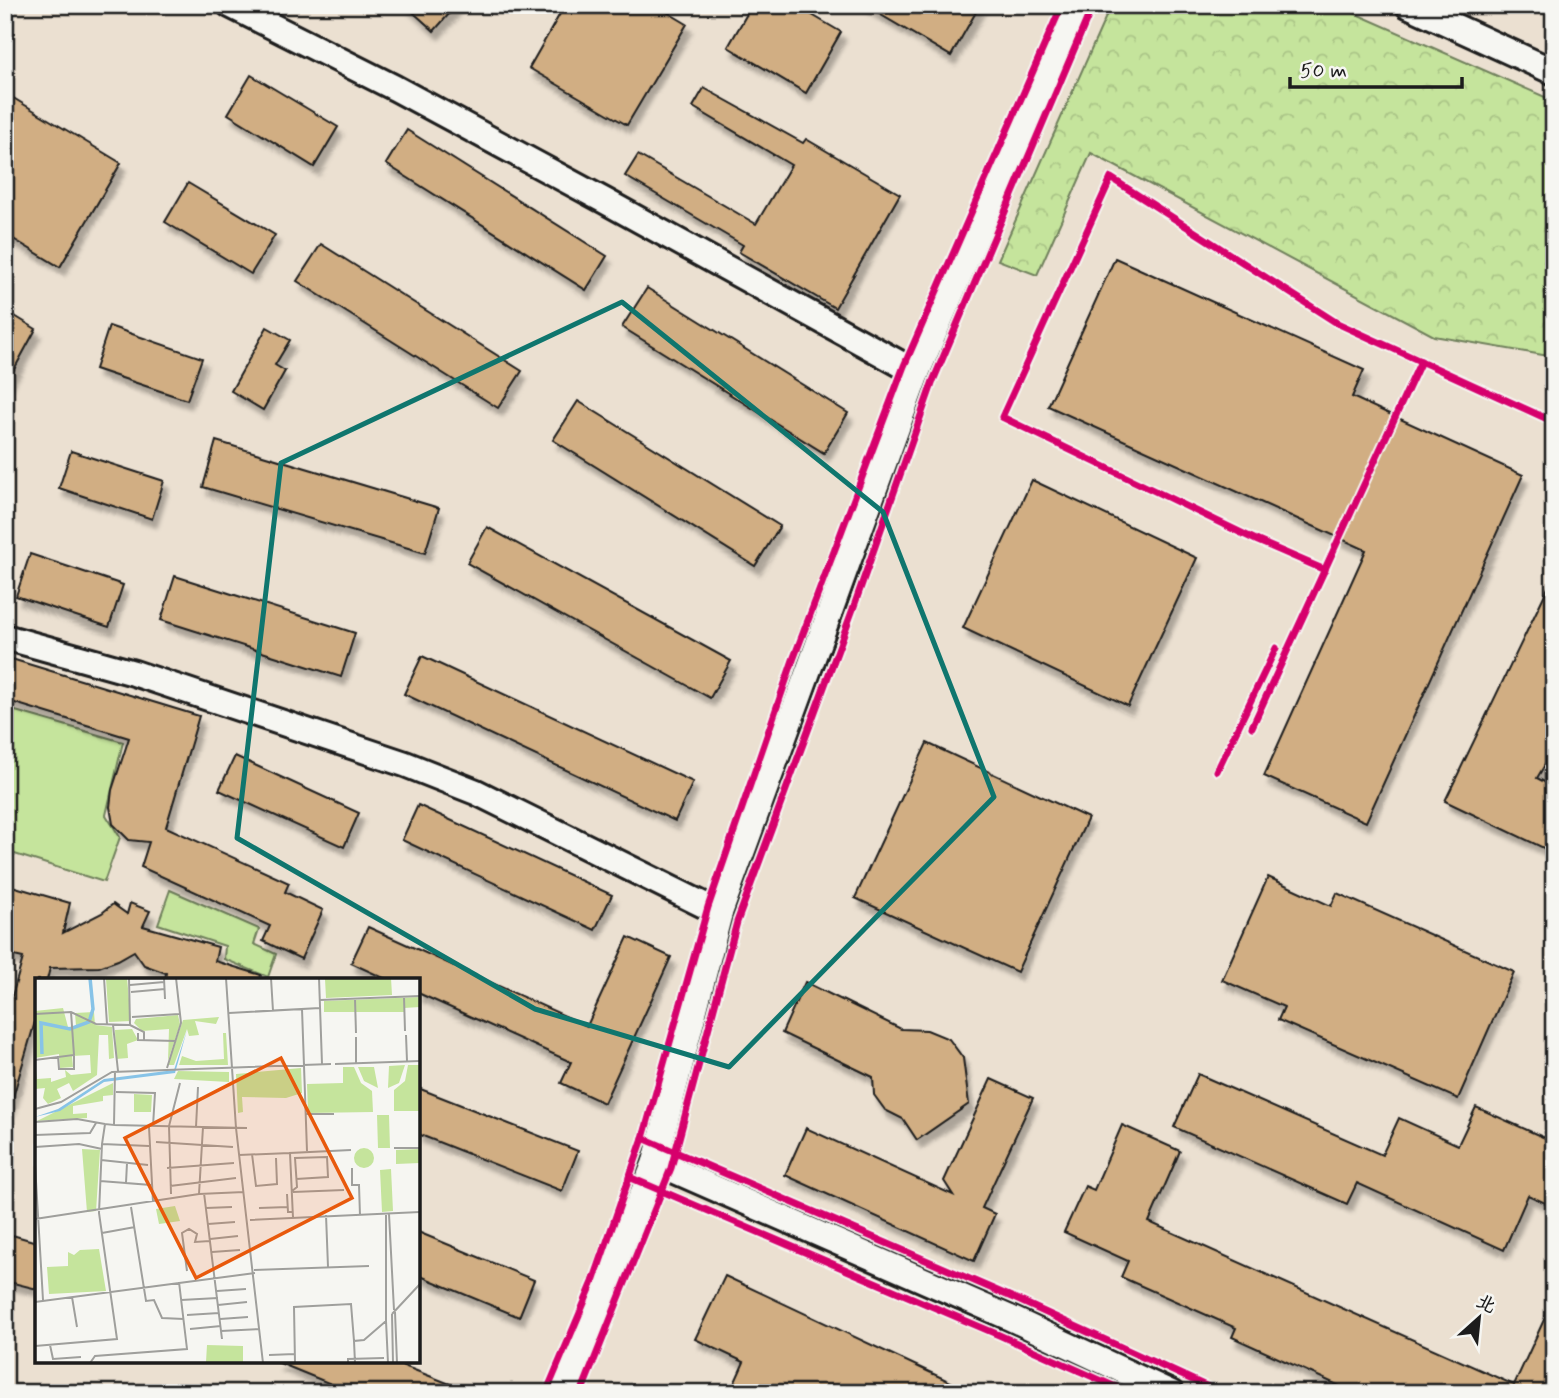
<svg xmlns="http://www.w3.org/2000/svg" width="1559" height="1398" font-family="Mynerve,'LXGW WenKai TC',sans-serif">
<defs>
<pattern id="forest-crowns" width="20" height="18" patternUnits="userSpaceOnUse" patternTransform="scale(1.75)"><rect width="20" height="18" fill="#c5e49c"/><path d="M2 6a3 3 0 1 1 6 0M12 15a3 3 0 1 1 6 0" fill="none" stroke="#a9c386"/></pattern>
<filter id="shadow"><feDropShadow dx="4.5" dy="8" stdDeviation="2" flood-color="#0004"/></filter>
</defs>
<rect width="100%" height="100%" fill="#f6f6f2"/>
<filter id="ink" filterUnits="userSpaceOnUse"><feTurbulence type="fractalNoise" baseFrequency=".0143" numOctaves="2"/><feDisplacementMap in="SourceGraphic" scale="14" xChannelSelector="R" yChannelSelector="G"/><feConvolveMatrix kernelMatrix="1 2 1 2 8 2 1 2 1" color-interpolation-filters="sRGB"/></filter>
<g filter="url(#ink)">
<path fill="#ebe0d1" fill-rule="evenodd" d="M5 5H1554V1393H5ZM37 980H418V1361H37Z"/>
<g fill="#c5e49c" stroke="#70805c" stroke-width="2">
<polygon points="5,708 123,742 106,815 120,837 104,882 5,851"/>
<polygon points="170,890 259,929 254,944 276,954 268,977 224,959 225,946 158,924"/>
</g>
<polygon fill="url(#forest-crowns)" stroke="#70805c" stroke-width="2" points="1111,5 1336,5 1554,101 1554,357 1434,336 1091,153 1037,275 998,260"/>
<g fill="#d1ae83" stroke="#1c1c1c" stroke-width="2" filter="url(#shadow)">
<polygon points="405,5 457,5 434,31"/>
<polygon points="565,5 655,5 687,24 627,125 529,68"/>
<polygon points="752,5 795,5 841,32 806,93 728,47"/>
<polygon points="864,5 980,5 951,56"/>
<polygon points="251,75 338,127 314,167 228,114"/>
<polygon points="704,88 803,143 806,139 900,194 835,308 739,252 743,245 625,176 638,155 756,224 791,165 693,107"/>
<polygon points="5,93 121,163 60,267 5,234"/>
<polygon points="407,130 607,256 586,290 386,164"/>
<polygon points="188,183 275,235 251,274 165,222"/>
<polygon points="321,244 522,371 498,408 297,281"/>
<polygon points="1115,258 1364,370 1352,397 1523,475 1366,822 1264,776 1366,550 1048,406"/>
<polygon points="647,288 848,413 824,453 622,327"/>
<polygon points="5,310 36,329 5,386"/>
<polygon points="109,326 202,358 187,400 95,369"/>
<polygon points="267,327 290,340 275,365 285,371 263,410 231,391"/>
<polygon points="578,401 780,526 755,566 553,440"/>
<polygon points="216,441 439,508 425,553 203,487"/>
<polygon points="71,451 164,481 152,519 59,488"/>
<polygon points="1032,480 1197,558 1128,706 963,628"/>
<polygon points="487,527 731,661 710,698 467,563"/>
<polygon points="30,554 123,585 109,627 16,596"/>
<polygon points="1554,575 1554,752 1549,758 1537,778 1554,787 1554,853 1445,801"/>
<polygon points="175,576 355,633 341,677 161,620"/>
<polygon points="422,656 693,782 675,821 404,694"/>
<polygon points="5,657 199,716 166,827 289,883 285,892 323,910 301,959 263,941 270,926 141,867 149,842 129,840 113,824 110,807 112,790 129,738 5,700"/>
<polygon points="927,743 1088,818 1017,972 855,898"/>
<polygon points="235,756 359,813 344,847 219,790"/>
<polygon points="418,805 612,895 595,930 402,840"/>
<polygon points="1268,877 1331,906 1337,893 1514,972 1458,1099 1278,1020 1284,1007 1222,980"/>
<polygon points="5,884 70,903 63,933 102,913 113,904 127,914 130,903 150,911 143,926 218,947 215,961 261,975 260,980 165,980 166,973 144,965 134,951 118,960 99,967 50,968 47,980 37,980 37,1015 10,1107 5,1106 5,1012 8,1010 23,958 5,954"/>
<polygon points="368,927 587,1026 628,937 671,957 604,1103 561,1083 571,1062 418,993 418,980 388,980 351,963"/>
<polygon points="805,982 901,1029 927,1030 949,1039 963,1058 969,1104 917,1140 903,1119 885,1110 874,1095 873,1077 782,1033"/>
<polygon points="1198,1074 1382,1155 1399,1118 1458,1145 1476,1107 1554,1142 1554,1207 1528,1195 1504,1250 1357,1183 1347,1204 1174,1127"/>
<polygon points="991,1079 1033,1098 982,1208 995,1214 974,1261 785,1175 806,1128 953,1195 944,1181"/>
<polygon points="418,1088 578,1151 562,1191 418,1134"/>
<polygon points="1122,1125 1180,1151 1149,1222 1514,1385 1554,1298 1554,1393 1355,1393 1232,1337 1236,1328 1121,1277 1128,1261 1064,1232 1085,1186 1094,1190"/>
<polygon points="418,1232 534,1280 519,1317 418,1275"/>
<polygon points="5,1233 37,1242 37,1289 5,1281"/>
<polygon points="725,1276 974,1393 730,1393 744,1362 695,1339"/>
<polygon points="391,1361 468,1391 468,1393 353,1393 277,1362"/>
</g>
<g fill="none" stroke-linecap="round" stroke-linejoin="round">
<g stroke="#1c1c1c" stroke-width="30">
<g id="minor">
<polyline points="230,5 395,88 605,201 917,373"/>
<polyline points="1408,5 1554,72"/>
<polyline points="5,637 134,673 405,764 476,792 720,913"/>
<polyline points="655,1162 1008,1317 1171,1393"/>
<polyline points="563,1393 655,1162 720,913 917,373 1076,5"/>
</g>
</g>
<use href="#minor" stroke="#f6f6f2" stroke-width="24"/>
<g stroke="#f6f6f2" stroke-width="11">
<g id="cycleway">
<polyline points="1325,570 1258,541 1002,417 1111,178 1337,323 1554,422"/>
<polyline points="1252,727 1421,361"/>
<polyline points="1217,771 1276,648"/>
<polyline points="643,1138 1016,1299 1221,1393"/>
<polyline points="629,1177 999,1335 1129,1393"/>
<polyline points="546,1393 593,1282 643,1138 708,907 793,660 904,366 1062,5"/>
<polyline points="581,1393 671,1168 737,922 853,609 933,381 1093,5"/>
</g>
</g>
<use href="#cycleway" stroke="#d6006c" stroke-width="7"/>
</g>
</g>
<path fill="none" stroke="#0f766e" stroke-width="5" stroke-linejoin="round" d="M622 302 883 512 994 797 729 1067 535 1009 237 838 281 463Z"/>
<g transform="translate(35 978)">
<rect width="385" height="385" fill="#f6f6f2"/>
<path d="M92 0 96 43 74 44 71 1ZM356 0 357 17 291 20 290 1ZM370 87 364 105 353 110 354 88ZM323 89H339L343 110 329 103ZM99 116 117 117 116 134H99ZM342 137H354L355 170H343ZM356 191 358 233 347 234 345 192ZM140 228 145 243 124 246 121 231ZM64 271 71 313 14 316 12 289 33 288V274L39 277 45 272ZM172 367 208 368V385L171 384Z" fill="#c5e49c"/>
<path d="M385 19V29L369 30V34H289V23ZM28 30 33 49 41 48 40 35 59 34 60 47 77 49 79 80 74 81 73 57H64L62 97 38 113 34 105 22 111 26 120 13 126 8 120 10 110 0 111V84L2 101 16 100V104L31 99 30 92 36 97 56 95 55 77 37 78 38 89 25 90 24 76 0 80V33ZM143 37 145 46 133 83 134 51 107 53 99 45 101 41ZM184 39 181 46 160 43 164 57 154 58 152 51 139 87H133L148 42ZM97 51 103 62 92 66 93 80 81 81 80 52ZM188 55H191L193 87H144L147 78 161 83 189 81ZM373 87H385V133H359V112L370 103ZM308 89H319L326 105 337 113 338 134 273 135 272 106 308 105ZM266 90 267 115 251 120 207 119 208 134 203 135 201 96ZM143 93 194 94V104L139 101ZM78 105V117L68 118V123L38 128V136L52 135V140L2 143ZM319 180a10 10 0 1 1 20 0a10 10 0 1 1-20 0ZM47 171 65 172 61 233 52 234ZM385 171V185L361 186V172Z" fill="#c5e49c"/>
<path d="M152 52 140 95 69 104 25 133 0 139 23 131 69 101 139 92Z" fill="#87c3e7"/>
<path fill="none" stroke="#87c3e7" stroke-width="3.5" d="M7 76 6 45 35 51 54 44 58 31 55 0"/>
<path fill="none" stroke="#9f9f9c" stroke-width="2" d="M69 0 72 46M129 0 130 21M191 0 201 150 228 385M236 0 238 33M284 0 287 86M95 7 129 4M96 14 130 11M369 19 370 53M320 21 321 55M285 22 385 18M267 31 272 173M194 35 285 30M0 36 36 34 61 46 95 47 94 0M97 39 144 36M78 47 83 93M95 47 109 54V62M103 55V62L141 63M371 57 372 83M321 59V85M23 78 24 91H39V78M0 82 39 77 36 34M300 86 385 83M132 90 146 45 141 0M81 114 120 115 118 148M0 131 26 124 77 94 296 86M271 136H299M0 144 42 141 70 146M79 147 212 150M114 149 118 224M161 149 163 109M0 157 55 155 61 145M121 164 198 169M67 166 114 168M0 169 44 166 67 171M359 170H385M217 176 221 208 242 206 241 180M204 177 255 175M66 182 113 187M92 185 91 205 116 207M0 186 8 322M132 190 199 185M317 190V207H324L325 238M65 203 91 205M135 208 201 200M257 213 262 209 260 180 292 179 293 199 261 201M258 214 309 212M169 215 187 361M136 216 134 148 145 105M164 216 168 149M252 216 253 234H258M96 229 111 323 119 322 127 340 149 341M171 230 197 229M224 230 253 229M354 236 359 332M291 237 293 289M258 240 255 175 316 172M0 241 164 216 209 214M215 242 385 234M173 246 200 244M67 255 100 249M175 261 203 258M177 274 205 272M219 292 334 288M152 293 147 255 154 251 162 256 160 264 175 263M182 313 211 311M37 319 42 349M146 322 183 320M0 324 220 295M183 327 212 324M360 334 362 385M357 336 385 306M357 336 358 385M152 337 184 335M185 341 213 339M351 343V236M351 343 353 385M155 351 186 348M186 353 225 351M15 367 18 381 46 379M0 368 82 361 64 235 67 166 70 146 79 147 80 93M234 377 260 376M55 385 60 378 152 371 144 304M260 385 259 329 316 326 319 363M313 385V381L349 380M320 385 319 363 329 362 351 343"/>
<path fill="#e8590c" fill-opacity="0.15" stroke="#e8590c" stroke-width="3.5" d="M246 80 317 220 161 300 90 160Z"/>
<rect width="385" height="385" fill="none" stroke="#1c1c1c" stroke-width="3.5"/>
</g>
<rect width="1559" height="1398" fill="none" stroke="#f6f6f2" stroke-width="28"/>
<rect x="14" y="14" width="1531" height="1370" fill="none" stroke="#1c1c1c" stroke-width="2.5" filter="url(#ink)"/>
<g transform="translate(1479 1318) rotate(27)" stroke="#f6f6f2" stroke-width="5" paint-order="stroke">
<path d="M0-5L12 26L0 18L-12 26Z" fill="#1c1c1c"/>
<text y="-10" font-size="19" font-weight="bold" text-anchor="middle" fill="#1c1c1c">北</text>
</g>
<path d="M1290 77v10h172v-10" fill="none" stroke="#1c1c1c" stroke-width="3.5"/>
<text x="1300" y="77" font-size="21" fill="#1c1c1c" stroke="#f6f6f2" stroke-width="5" paint-order="stroke">50 m</text>
</svg>
